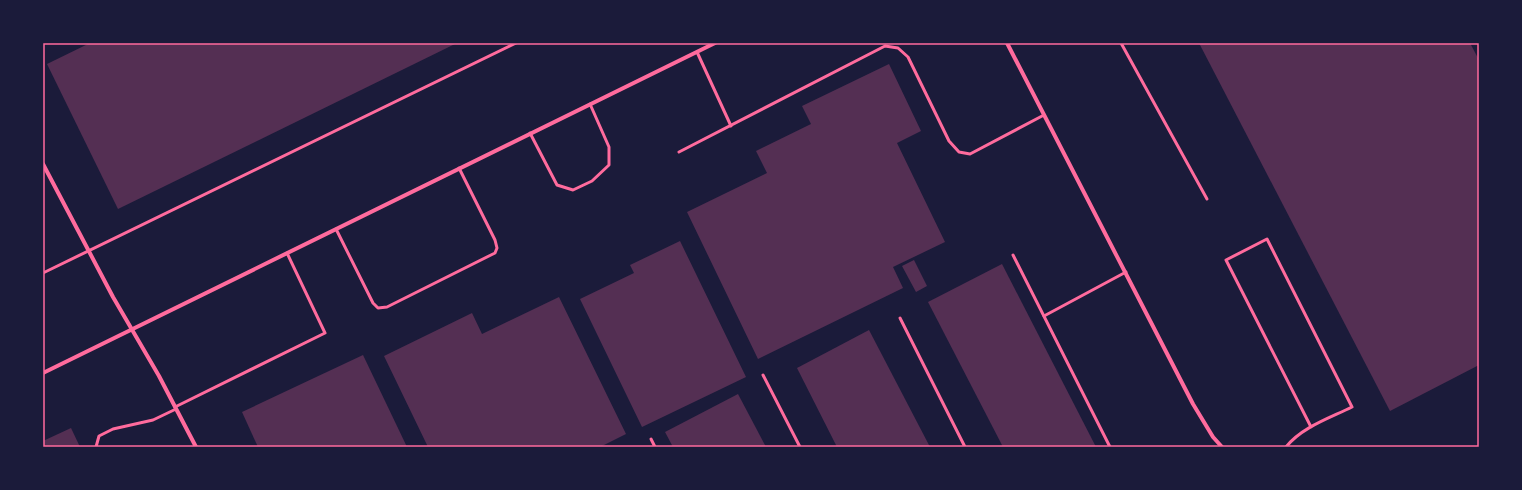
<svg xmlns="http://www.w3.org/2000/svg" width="1522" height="490" font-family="Rubik,sans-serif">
<rect width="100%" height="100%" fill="#1b1b3a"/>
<g fill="#542f53">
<polygon points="90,43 457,43 118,209 47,64"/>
<polygon points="1199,43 1470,43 1479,60 1479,365 1390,411"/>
<polygon points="889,64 921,131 897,143 945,242 893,267 903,288 758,359 687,212 767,173 756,151 811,124 802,106"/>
<polygon points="680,241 746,377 642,427 580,299 634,273 630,265"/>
<polygon points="914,260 927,286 916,292 902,266"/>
<polygon points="1002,264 1096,447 1003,447 928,302"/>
<polygon points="559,297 626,434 600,447 428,447 384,356 472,313 482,334"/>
<polygon points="869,330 930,447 837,447 797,368"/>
<polygon points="363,355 407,447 258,447 242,412"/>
<polygon points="738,394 766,447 673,447 665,432"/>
<polygon points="71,428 80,447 43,447 43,441"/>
</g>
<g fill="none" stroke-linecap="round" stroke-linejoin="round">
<g stroke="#ff6b9d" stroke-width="3">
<polyline points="1121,43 1207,199"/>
<polyline points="697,52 731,126"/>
<polyline points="530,133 557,185 573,190 592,181 609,165 609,147 590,104"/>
<polyline points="679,152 885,46 898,48 908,57 949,141 959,152 970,154 1044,115"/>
<polyline points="336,229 373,303 378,308 387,307 495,253 497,248 495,240 459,168"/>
<polyline points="1013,255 1110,447"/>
<polyline points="43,273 516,43"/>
<polyline points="1044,316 1126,272"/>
<polyline points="900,318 965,447"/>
<polyline points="763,375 800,447"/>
<polyline points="175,407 325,333 287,253"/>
<polyline points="651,439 655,447"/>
<polyline points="96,447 99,436 113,429 153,420 176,409"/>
<path d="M1286 447C1302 427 1330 418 1352 407L1267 239 1226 260 1311 427"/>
</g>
<g stroke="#ff6b9d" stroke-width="4">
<polyline points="1007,43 1193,404 1213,437 1222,447"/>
<polyline points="43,164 113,297 159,376 196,447"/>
<polyline points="43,373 715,43"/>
</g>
</g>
<rect width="1522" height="490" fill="none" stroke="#1b1b3a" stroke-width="88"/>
<rect x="44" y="44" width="1434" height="402" fill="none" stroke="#ff6b9d" stroke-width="1.5"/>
</svg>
